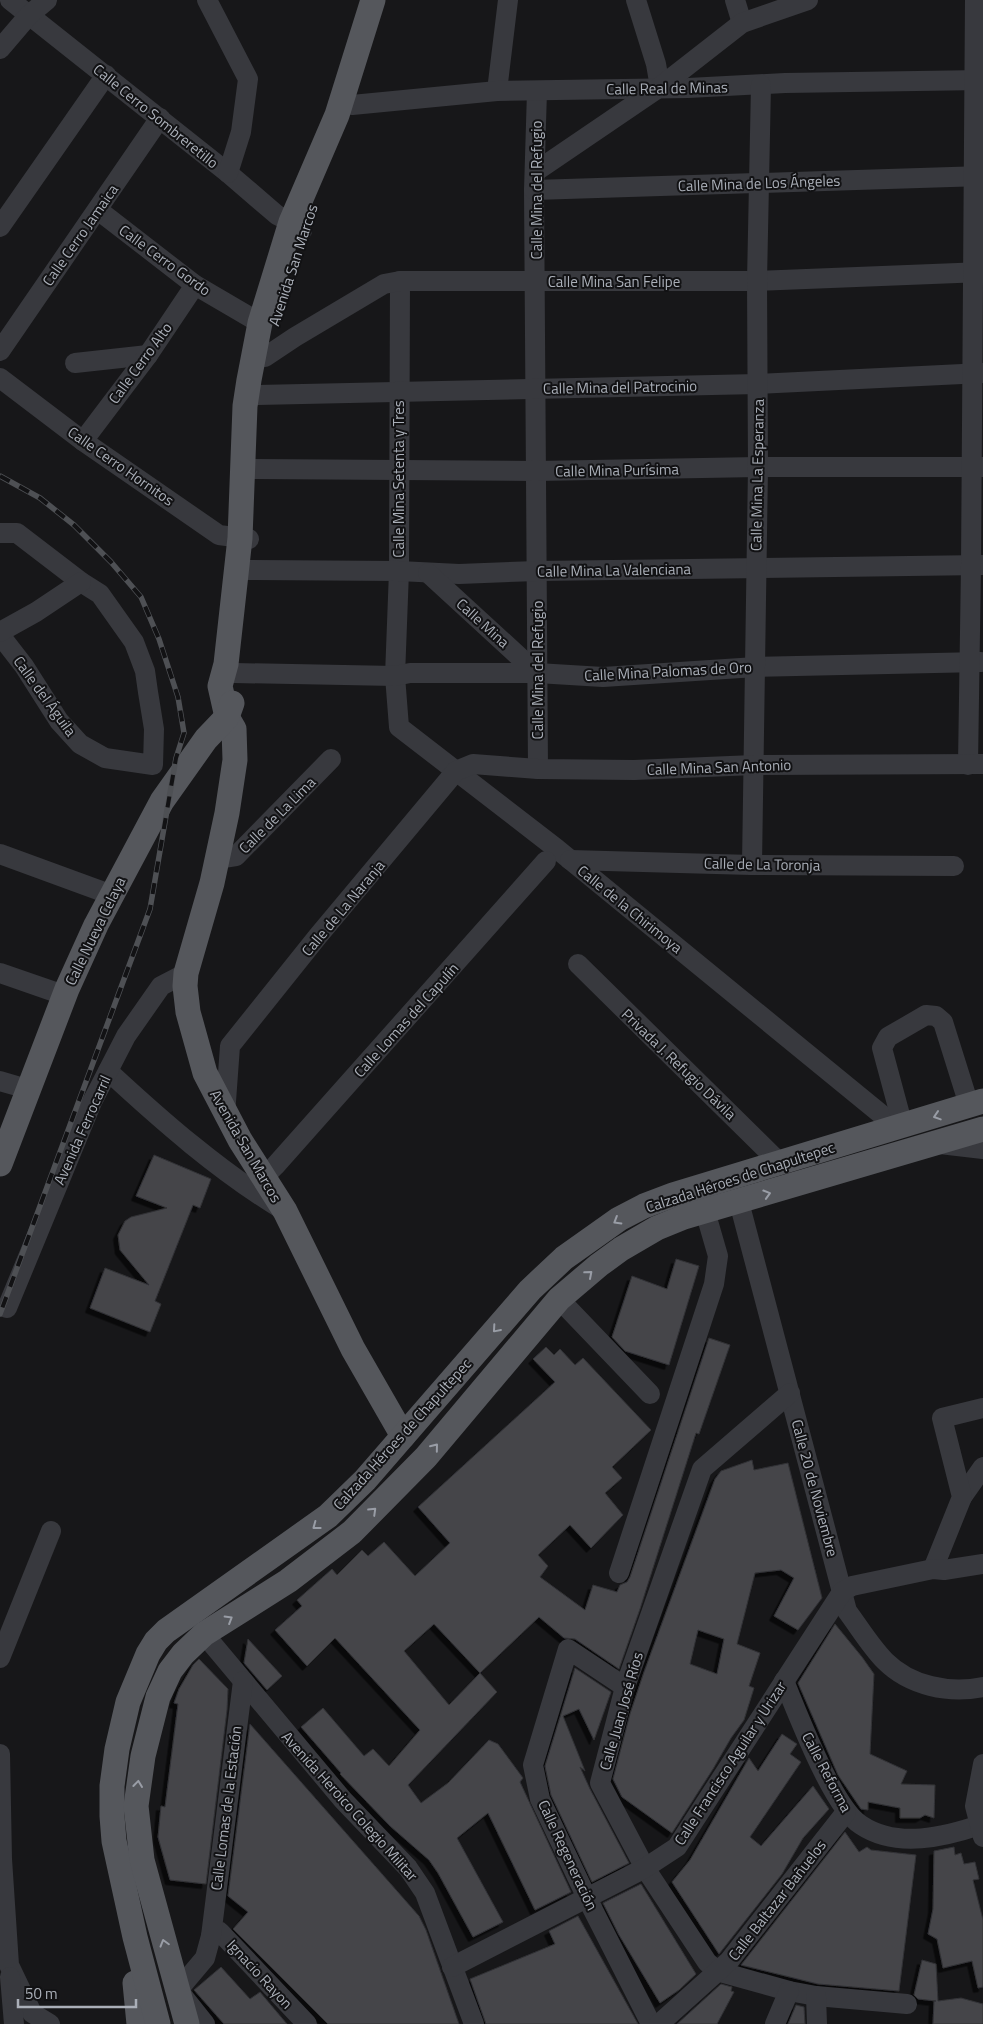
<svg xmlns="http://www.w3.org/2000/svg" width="983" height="2024" font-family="'Titillium Web',sans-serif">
<defs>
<filter id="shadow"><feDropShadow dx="-4.5" dy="4.5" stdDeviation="0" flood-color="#0009"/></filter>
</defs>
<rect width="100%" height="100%" fill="#171719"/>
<g fill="#444549" stroke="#313135" fill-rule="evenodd" filter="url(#shadow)">
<polygon points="154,1155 211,1179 200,1208 193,1205 155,1301 161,1304 150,1332 90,1308 105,1268 149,1285 120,1250 118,1235 125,1221 131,1217 167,1208 136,1196"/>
<polygon points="676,1259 699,1266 669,1365 625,1351 612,1337 632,1276 667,1289"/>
<path d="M709 1338 730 1345 699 1434 696 1433 640 1609 619 1669 575 1639 564 1638 539 1617 480 1673 497 1692 408 1785 421 1803 448 1783 489 1740 498 1744 523 1778 520 1782 571 1892 535 1910 488 1813 457 1838 503 1922 473 1937 438 1873 429 1860 390 1826 340 1774 341 1773 301 1727 323 1708 364 1756 373 1749 389 1766 420 1730 335 1638 307 1666 275 1630 302 1606 297 1600 332 1569 337 1575 362 1550 368 1556 384 1542 415 1576 450 1543 418 1507 555 1382 533 1359 546 1347 554 1355 560 1349 575 1365 583 1358 651 1430 612 1467 622 1478 605 1493 623 1515 591 1548 570 1525 538 1555 548 1566 540 1577 585 1610 593 1585 617 1592 620 1585 627 1582 630 1577ZM434 1624 480 1673 449 1705 404 1651Z"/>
<path d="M752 1460 754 1470 788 1463 822 1598 798 1630 774 1616 794 1578 781 1570 755 1573 737 1644 760 1653 749 1686 754 1688 744 1720 731 1738 713 1769 672 1833 622 1797 613 1779 630 1714 644 1672 715 1479 721 1471ZM698 1630 724 1639 717 1674 690 1664Z"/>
<polygon points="835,1624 862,1657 874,1674 870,1754 907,1771 901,1784 935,1785 934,1818 925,1815 920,1818 900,1818 900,1808 868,1802 868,1810 861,1809 838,1775 798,1683"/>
<polygon points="248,1639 282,1676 267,1690 244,1663"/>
<polygon points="199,1659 228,1689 227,1710 206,1884 170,1880 158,1837 161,1806 165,1807 178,1704 174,1703 179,1689 193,1665"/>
<polygon points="575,1668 611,1692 594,1740 579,1709 563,1716 585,1771 580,1767 590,1789 629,1863 592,1882 551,1795 545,1766"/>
<polygon points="250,1724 419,1916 426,1930 459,2024 328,2024 233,1929 248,1912 228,1896"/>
<polygon points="782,1734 797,1744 790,1754 801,1762 750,1837 761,1846 813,1786 829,1809 803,1838 782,1874 719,1954 672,1882 690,1860 749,1758 758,1771"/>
<polygon points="845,1832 859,1852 867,1847 871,1850 916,1855 899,1991 818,1984 741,1965"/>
<polygon points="954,1847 955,1855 961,1853 964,1864 975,1862 979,1879 973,1880 983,1920 983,1987 978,1988 972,1961 943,1968 937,1939 928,1934 933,1909 934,1851"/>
<polygon points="641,1884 696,1974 679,1990 660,2003 619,1935 603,1903"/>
<polygon points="578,1916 638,2024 486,2024 470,1979 555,1944 549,1931"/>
<polygon points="922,1960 936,1964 938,2001 961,1998 983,2004 983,2024 933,2024 934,2001 936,2001 918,1999 914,1995"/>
<polygon points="221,1967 250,1999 260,1992 287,2024 224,2024 194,1990"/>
<polygon points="721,1984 732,1987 731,1991 734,1992 717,2024 677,2024"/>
<polygon points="796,2005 804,2007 805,2024 788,2024"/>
</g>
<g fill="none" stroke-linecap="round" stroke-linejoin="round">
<g stroke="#38393e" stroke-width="20">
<polyline points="10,0 228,173 277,215 291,222 302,231"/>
<polyline points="207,0 248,79 241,132 228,173"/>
<polyline points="636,0 656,64 660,87"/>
<polyline points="735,0 742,23"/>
<polyline points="0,49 29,15 47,0"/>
<polyline points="497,91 508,0"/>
<polyline points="537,91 534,190 538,769"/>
<polyline points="352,105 497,91 688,88 785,83 983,80"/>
<polyline points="535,172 660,87 742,23 808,0"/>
<polyline points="534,190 983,176"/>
<polyline points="98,210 195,285 260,323"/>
<polyline points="0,227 106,75"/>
<polyline points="400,281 399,571 395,676 399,727 557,849 898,1128"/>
<polyline points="0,351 160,118"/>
<polyline points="265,357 295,337 384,284 400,281 757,281 983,272"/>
<polyline points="75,363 148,355"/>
<polyline points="0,378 83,441 219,535 249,539"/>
<polyline points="257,395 758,384 983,373"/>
<polyline points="83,441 148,355 195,285"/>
<polyline points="252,469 536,471 758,467 983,467"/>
<polyline points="0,533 17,533 81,582 100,594 134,642 145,671 148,692 154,729 153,765 105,758 80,744 59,721 24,666 0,635"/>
<polyline points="246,570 399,571 459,574 537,571 983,565"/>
<polyline points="428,573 537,673"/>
<polyline points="0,632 36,612 81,582"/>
<polyline points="234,673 395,676 410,673 537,673 603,677 756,667 981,662"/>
<polyline points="968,765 971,565 975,0"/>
<polyline points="0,854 112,895"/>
<polyline points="217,859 236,856 331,759"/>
<polyline points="570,860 752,865 954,866"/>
<polyline points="752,865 758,467 757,281 761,85"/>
<polyline points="578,964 780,1163"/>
<polyline points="0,973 55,992"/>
<path d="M108 1071C162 1121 219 1171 283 1210"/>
<polyline points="0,1081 17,1086"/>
<polyline points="225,1115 230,1046 318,936 456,771 473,764 538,769 634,770 754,765 983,764"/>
<polyline points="903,1126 882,1048 888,1037 926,1015 936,1016 943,1022 969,1105"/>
<polyline points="940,1144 983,1149"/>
<polyline points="264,1177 275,1166 546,861"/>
<path d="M739 1202 847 1611C859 1627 871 1647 885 1661 910 1686 949 1694 983 1687"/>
<polyline points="559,1299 650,1394"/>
<polyline points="7,1308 92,1102 126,1036 161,986 186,973"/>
<polyline points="790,1393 702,1469 625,1687 600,1783 645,1868 707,1962 717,1971 789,1991 816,1996 907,2004"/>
<polyline points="962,1497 983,1467"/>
<polyline points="933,1569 962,1497 942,1418 983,1408"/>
<polyline points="619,1573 714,1284 718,1256 705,1211"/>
<polyline points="204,1634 343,1800 408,1868 425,1893 474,2024"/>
<polyline points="0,1658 51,1531"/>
<path d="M784 1681C798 1714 833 1808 861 1825 897 1849 945 1837 983 1824"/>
<polyline points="625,1687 568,1649 533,1765 540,1799 587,1898 651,2024"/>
<polyline points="0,1754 2,1859 9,1965 32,2013 50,2024"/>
<polyline points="983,1837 975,1806 983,1764"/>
<polyline points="211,1936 220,1932 307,2024"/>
<polyline points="452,1967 645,1868 677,1847 842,1592 852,1586 933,1569 944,1570 983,1564"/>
<polyline points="10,1977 14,2024"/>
<polyline points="816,1996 817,2024"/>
<polyline points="205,2024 178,1990 205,1958 211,1936 243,1681"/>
<polyline points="659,2024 729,1961 846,1812"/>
<polyline points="775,2024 789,1991"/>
</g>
<g stroke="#55575c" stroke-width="25">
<polyline points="373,0 337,115 291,222 260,323 249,380 245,406 240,538 226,664 220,686 227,717 234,729 235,760 227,813 212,883 186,973 185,986 188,1012 205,1073 240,1140 285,1211 353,1349 403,1436"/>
<polyline points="0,1164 67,989 96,925 162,801 206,739 227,717 232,703"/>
<polyline points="135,1983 139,2024"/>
<polyline points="158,2024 135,1937 114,1841 112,1816 112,1786 117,1749 128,1702 148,1654 156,1641 166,1631 328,1516 365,1480 530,1290 564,1258 619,1219 644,1206 673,1195 983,1101"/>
<polyline points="187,2024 142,1860 136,1806 143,1756 158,1697 170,1671 183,1654 204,1634 288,1581 352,1532 426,1457 559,1299 599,1265 621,1249 657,1228 684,1217 983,1129"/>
</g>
<g stroke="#4e5054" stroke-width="5.5">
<polyline id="rail" points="0,476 40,498 74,525 111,562 141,597 159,639 178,697 184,733 176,758 150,909 0,1314"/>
</g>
<use href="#rail" stroke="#121214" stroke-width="4" stroke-dasharray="11" stroke-linecap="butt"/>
</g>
<defs><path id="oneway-chevron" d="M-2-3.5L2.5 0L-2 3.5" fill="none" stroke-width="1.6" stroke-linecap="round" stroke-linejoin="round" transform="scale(1.25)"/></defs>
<g stroke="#999da6">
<use href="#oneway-chevron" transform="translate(937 1116) rotate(162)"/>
<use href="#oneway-chevron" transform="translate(767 1194) rotate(-17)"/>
<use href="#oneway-chevron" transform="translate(617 1221) rotate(149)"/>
<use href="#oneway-chevron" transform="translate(589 1274) rotate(-41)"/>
<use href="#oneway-chevron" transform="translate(496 1329) rotate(131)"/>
<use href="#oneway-chevron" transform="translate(435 1447) rotate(-51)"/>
<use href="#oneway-chevron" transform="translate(373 1511) rotate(-44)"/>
<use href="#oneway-chevron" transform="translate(316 1526) rotate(143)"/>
<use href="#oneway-chevron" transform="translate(229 1619) rotate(-31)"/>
<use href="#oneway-chevron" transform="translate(138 1784) rotate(-83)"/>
<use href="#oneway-chevron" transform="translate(164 1943) rotate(-106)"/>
</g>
<g text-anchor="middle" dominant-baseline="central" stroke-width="4" stroke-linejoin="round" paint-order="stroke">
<g font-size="15" fill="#aaafb8" stroke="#121214">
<text transform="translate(667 88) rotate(-1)">Calle Real de Minas</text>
<text transform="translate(156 116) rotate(39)">Calle Cerro Sombreretillo</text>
<text transform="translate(759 183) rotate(-2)">Calle Mina de Los Ángeles</text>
<text transform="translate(536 190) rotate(-90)">Calle Mina del Refugio</text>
<text transform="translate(80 235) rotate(-55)">Calle Cerro Jamaica</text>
<text transform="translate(165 260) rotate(36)">Calle Cerro Gordo</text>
<text transform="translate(293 265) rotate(-72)">Avenida San Marcos</text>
<text x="614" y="281">Calle Mina San Felipe</text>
<text transform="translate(140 363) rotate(-54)">Calle Cerro Alto</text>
<text transform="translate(620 387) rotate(-1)">Calle Mina del Patrocinio</text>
<text transform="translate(121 466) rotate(35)">Calle Cerro Hornitos</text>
<text transform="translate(617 470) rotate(-1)">Calle Mina Purísima</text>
<text transform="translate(757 475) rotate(-89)">Calle Mina La Esperanza</text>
<text transform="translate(398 479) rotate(-90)">Calle Mina Setenta y Tres</text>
<text transform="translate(614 570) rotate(-1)">Calle Mina La Valenciana</text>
<text transform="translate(483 623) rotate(42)">Calle Mina</text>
<text transform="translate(537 670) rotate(-90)">Calle Mina del Refugio</text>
<text transform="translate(668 671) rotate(-3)">Calle Mina Palomas de Oro</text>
<text transform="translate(45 696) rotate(54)">Calle del Águila</text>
<text transform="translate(719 767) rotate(-2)">Calle Mina San Antonio</text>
<text transform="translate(277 815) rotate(-45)">Calle de La Lima</text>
<text transform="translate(762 864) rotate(1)">Calle de La Toronja</text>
<text transform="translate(343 908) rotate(-50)">Calle de La Naranja</text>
<text transform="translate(630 909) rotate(39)">Calle de la Chirimoya</text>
<text transform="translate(95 931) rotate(-64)">Calle Nueva Celaya</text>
<text transform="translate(406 1020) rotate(-48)">Calle Lomas del Capulín</text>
<text transform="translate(679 1064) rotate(44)">Privada J. Refugio Dávila</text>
<text transform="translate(82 1130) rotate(-66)">Avenida Ferrocarril</text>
<text transform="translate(246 1146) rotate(60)">Avenida San Marcos</text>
<text transform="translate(740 1177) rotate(-18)">Calzada Héroes de Chapultepec</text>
<text transform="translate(402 1434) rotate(-48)">Calzada Héroes de Chapultepec</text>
<text transform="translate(815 1488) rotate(75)">Calle 20 de Noviembre</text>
<text transform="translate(621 1711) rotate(-74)">Calle Juan José Ríos</text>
<text transform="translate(730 1763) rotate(-57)">Calle Francisco Aguilar y Urizar</text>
<text transform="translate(827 1772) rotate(62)">Calle Reforma</text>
<text transform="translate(350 1806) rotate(48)">Avenida Heroico Colegio Militar</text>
<text transform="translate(226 1808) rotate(-83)">Calle Lomas de la Estación</text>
<text transform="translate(568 1855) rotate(65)">Calle Regeneración</text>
<text transform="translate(777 1900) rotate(-52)">Calle Baltazar Bañuelos</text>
<text transform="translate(260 1974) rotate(47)">Ignacio Rayon</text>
</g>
</g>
<path d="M18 1999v8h118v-8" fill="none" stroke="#aaafb8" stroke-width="2.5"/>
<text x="25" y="1999" font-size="15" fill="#aaafb8" stroke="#121214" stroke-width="4" paint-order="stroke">50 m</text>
</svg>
